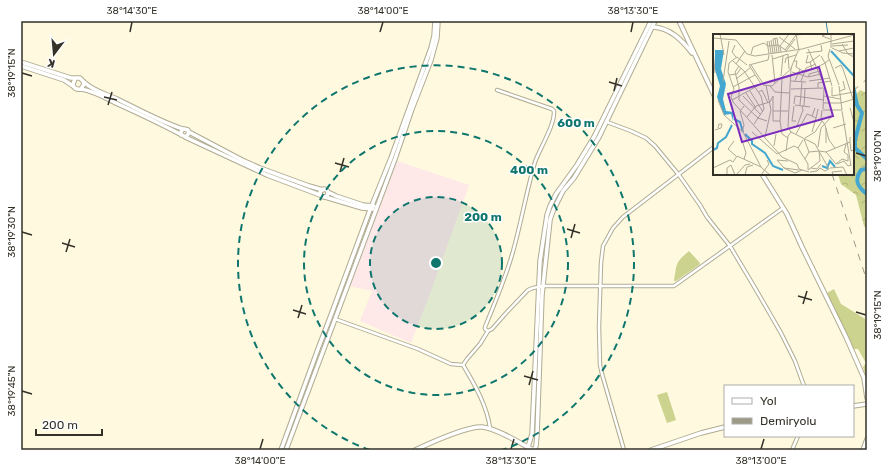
<svg xmlns="http://www.w3.org/2000/svg" width="888" height="471" font-family="Rubik,sans-serif">
<defs>
<pattern id="forest-crowns" width="20" height="18" patternUnits="userSpaceOnUse"><rect width="20" height="18" fill="#ccd38e"/><path d="M2 6a3 3 0 1 1 6 0M12 15a3 3 0 1 1 6 0" fill="none" stroke="#b0b67a"/></pattern>
</defs>
<rect width="100%" height="100%" fill="#fef9df"/>
<polygon fill="#fee8e8" points="397,161 469,185 431,291 411,343 360,321 372,291 349,286"/>
<g fill="#ccd38e">
<path d="M689 251 700 263 699 265 676 281H674C677 263 675 263 689 251Z"/>
<path d="M834 289 841 304C850 309 858 315 867 320V381L863 367 866 363 858 349H853L827 293Z"/>
<polygon points="667,392 676,420 667,423 657,395"/>
</g>
<polygon fill="url(#forest-crowns)" points="860,90 867,93 867,229 864,226 856,195 841,184 838,174 853,174 853,98"/>
<g fill="none" stroke-linecap="round" stroke-linejoin="round">
<polyline stroke="#3e849e" stroke-width="1" points="826,21 828,35"/>
<g stroke="#43a7d0" stroke-width="4">
<polyline points="853,86 857,105 862,113 855,140 855,148 867,159"/>
<path d="M867 167 866 169 861 170C854 180 857 187 867 194"/>
</g>
<g stroke="#b0ac93" stroke-width="4.5">
<g id="minor">
<path d="M497 90 552 109 554 111C555 125 540 148 535 162 526 193 521 224 512 255 505 279 495 303 485 327V329L488 331 492 329 507 312 528 290 533 288 543 286H674L783 208"/>
<polyline points="607,122 631,131 646,138 655,146 679,175 700,205 707,217 730,246 755,288 781,333 795,361 804,386"/>
<path d="M335 319 418 349 451 364 463 365C475 385 487 406 490 428"/>
<polyline points="463,365 467,359 480,344 488,331"/>
<polyline points="624,450 602,374 600,365 599,327 601,263 603,246 613,228 623,217 714,147"/>
<polyline points="792,450 798,436"/>
</g>
</g>
<g stroke="#b0ac93" stroke-width="5.5">
<g id="major">
<polyline points="679,21 714,95"/>
<path d="M653 27C670 28 682 40 692 53"/>
<path d="M21 62 71 78H80L83 81 84 84 81 89C77 90 73 88 73 84L75 79"/>
<polyline points="21,66 64,80 73,86"/>
<path d="M84 82C93 91 106 94 117 99 138 109 161 122 183 129"/>
<path d="M81 89C94 91 106 98 118 104 140 114 161 124 182 135 187 138 189 135 188 130L184 129 182 130 181 132V135"/>
<polyline points="189,132 242,160 260,168 309,186 323,190"/>
<polyline points="185,137 267,175 320,195"/>
<polyline points="762,174 787,214 802,247 846,337 864,378 867,398"/>
<circle cx="324" cy="193" r="4"/>
<polyline points="328,192 336,196 363,205 374,206"/>
<polyline points="325,197 362,208 373,209"/>
<polyline points="853,406 867,404"/>
<polyline points="528,447 532,434 540,261 547,215 550,206 556,194 577,165 594,137 651,21"/>
<polyline points="281,450 318,349 331,315 370,210 391,158 431,48 434,36 435,21"/>
<polyline points="286,450 395,159 412,109 431,60 437,38 438,21"/>
<path d="M415 450C430 443 467 426 482 427 496 428 520 443 533 450"/>
<polyline points="534,450 536,446 537,435 542,295 550,220 553,211 563,191 574,178 599,137 655,21"/>
<polyline points="651,450 701,433 725,427"/>
<polyline points="863,450 867,439"/>
</g>
</g>
<use href="#minor" stroke="#fff" stroke-width="2.5"/>
<use href="#major" stroke="#fff" stroke-width="3.5"/>
<g stroke="#9d9987" stroke-width="1" stroke-dasharray="7 7" stroke-linecap="butt">
<polyline points="853,91 867,79"/>
<polyline points="832,174 867,281"/>
</g>
</g>
<path fill="none" stroke="#333128" stroke-width="1.5" d="M130 32 132 22M380 32 383 22M631 32 633 22M22 73 32 76M609 82 622 86M614 91 617 78M104 97 117 100M108 105 112 92M856 153 866 156M335 163 349 167M340 172 344 158M567 229 580 233M22 232 32 235M571 238 575 224M62 243 75 247M66 252 70 239M798 296 812 300M803 304 807 291M293 310 306 314M856 312 866 315M298 318 302 305M524 376 538 380M529 385 533 371M22 391 32 394M260 449 263 439M511 449 514 439M761 449 764 439"/>
<circle cx="436" cy="263" r="66" fill="#0f766e" fill-opacity=".12"/>
<g fill="none" stroke="#0f766e" stroke-width="2" stroke-dasharray="7 5">
<circle cx="436" cy="263" r="66"/>
<circle cx="436" cy="263" r="132"/>
<path d="M370 450A198 198 0 1 1 502 450"/>
</g>
<g transform="translate(713 34)">
<rect width="141" height="141" fill="#fef9df"/>
<path d="M2 16H11L8 35 13 50 10 65 13 77 21 78 20 87 18 80 11 81 4 63 7 52 2 36Z" fill="#43a7d0"/>
<path fill="none" stroke="#43a7d0" stroke-width="2" d="M118 17 141 42M21 85 27 88 30 98M32 100 39 107V110L52 119 60 132 70 136M0 116 4 114 5 109 13 103 19 91M109 132 114 134 117 127 122 133"/>
<path fill="none" stroke="#ada996" stroke-width="1" d="M7 0 11 21M83 0 86 17M113 0 109 2 117 5M118 0V14M83 1 95 0M66 3 82 15M0 4 23 6 34 20 42 22 89 15 141 1M62 4 64 19M58 6 60 19M54 7 56 20M56 7 58 19M119 10 141 7M129 10 135 20 141 23M22 11 19 18 23 23M119 12 135 11M119 14 130 19 141 20M95 15 112 52M117 15 115 22 126 51M0 16 2 39M72 16 83 1M74 16 82 5M85 17 78 34 75 93 78 98 102 110 116 135M126 17 141 14M68 18 67 12 76 0M62 19 60 5 64 4 66 18M93 19 109 17 108 11M38 20 40 13 51 9 55 12 65 11 74 17M59 21 62 49M95 21 93 29 97 28M60 25 75 20 76 35M116 26 112 29 119 52M20 27 31 37 48 62 51 75 41 90M81 27H84L83 33 92 38M72 29 73 24 83 21M23 30 32 17M34 31 24 23 16 29 15 38 21 55 18 63 20 68 69 123 84 130 86 135 96 138M36 31 55 26 56 21M36 31 48 50M38 31 51 51M26 32 22 38 26 53V66L45 84 54 87M105 33 112 29 108 22M122 34 128 31 130 35 140 65M99 35 97 28 107 21M79 38 95 43 108 40M92 38 105 33M16 41 24 40 28 34M68 42 70 22M96 43V40L107 37M69 44 67 87 69 100 75 104M23 45 37 34M10 47 16 7M78 47 93 48M82 47 87 35M88 47 93 34 103 30M96 47 117 44M50 51 59 52 79 34M57 52 62 58 76 59M126 52 129 76M20 53 42 41M119 53V62L141 58M105 54V49L118 47M78 55 110 54M37 57 50 78M127 57 132 55 130 47M46 58 49 56 55 69M33 59 43 74M30 62 48 81M111 62 127 65M5 66 11 81 30 98 48 133 57 141M19 66 46 51M111 69H128M128 69 141 65M81 70 82 62 111 66M82 71 97 73M87 71 89 48M81 72 79 87H83M91 72 92 55M102 74 99 82 103 84 105 75M137 74 141 88M110 75 111 54M109 76 108 85 112 91M110 76H129M60 77H75M129 77 138 132M34 83 43 72 57 68 60 62V87H67M112 91 116 106 122 114M84 92 90 76 89 72M113 94V109M120 94 133 90M2 96 8 94 9 90H6L5 94M29 98 31 91 27 77 31 72M39 98 64 120 81 112 85 114 90 106M99 98 103 84M83 100 94 80 99 82M52 103 58 76 53 51M92 104 102 98 109 87M91 105 96 118M29 106 33 119 31 125M21 107 15 115 23 122M137 108 138 117 141 116M61 112 63 100M105 113 108 94 119 82M85 114 95 130V136M73 117 75 102 78 98M106 117 113 118 123 130 129 125 135 127V121L131 118 133 110M113 118 137 108V103M92 125 96 118 106 117 107 127 95 136M75 127 64 126 71 134 86 136M124 130 131 127 135 132 138 131M0 134 17 126 20 128 24 122 48 133M71 134 82 139 89 136M98 134 104 135 108 130M117 134 130 133 134 141M97 138 104 137 107 134 112 137 116 135M14 141V134L18 131 22 141M23 141 32 131 37 130M32 141 34 133 40 131M48 141 56 130 54 126M120 141 119 138 129 137"/>
<path fill="#7b2cbf" fill-opacity="0.15" stroke="#7b2cbf" stroke-width="2" d="M106 33 120 82 29 108 15 60Z"/>
<rect width="141" height="141" fill="none" stroke="#333128" stroke-width="2"/>
</g>
<circle cx="436" cy="263" r="6" fill="#0f766e" stroke="#fff" stroke-width="2"/>
<g font-size="12" text-anchor="middle" font-weight="bold" fill="#0f766e" stroke="#fff" stroke-width="3" stroke-linejoin="round" paint-order="stroke">
<text x="576" y="127">600 m</text>
<text x="529" y="174">400 m</text>
<text x="483" y="221">200 m</text>
</g>
<rect width="888" height="471" fill="none" stroke="#ffffff" stroke-width="44"/>
<rect x="724" y="385" width="130" height="52" fill="#ffffff" stroke="#adada9"/>
<rect x="732" y="398" width="20" height="6" fill="#ffffff" stroke="#adada9"/>
<text x="760" y="405" font-size="12" fill="#333128">Yol</text>
<rect x="732" y="418" width="20" height="6" fill="#9d9987" stroke="#adada9"/>
<text x="760" y="425" font-size="12" fill="#333128">Demiryolu</text>
<g transform="translate(54 54) rotate(196)" stroke="#ffffff" stroke-width="3" paint-order="stroke">
<path d="M0-3L7 15L0 10L-7 15Z" fill="#333128"/>
<text y="-6" font-size="11" font-weight="bold" text-anchor="middle" fill="#333128">K</text>
</g>
<path d="M36 429v6h66v-6" fill="none" stroke="#333128" stroke-width="2"/>
<text x="42" y="429" font-size="12" fill="#333128" stroke="#ffffff" stroke-width="3" paint-order="stroke">200 m</text>
<rect x="22" y="22" width="844" height="427" fill="none" stroke="#333128" stroke-width="1.5"/>
<g font-size="10" text-anchor="middle" fill="#333128">
<text x="132" y="14">38°14'30"E</text>
<text x="383" y="14">38°14'00"E</text>
<text x="633" y="14">38°13'30"E</text>
<text transform="translate(11 73) rotate(-90)" y="4">38°19'15"N</text>
<text transform="translate(877 156) rotate(-90)" y="4">38°19'00"N</text>
<text transform="translate(11 232) rotate(-90)" y="4">38°19'30"N</text>
<text transform="translate(877 315) rotate(-90)" y="4">38°19'15"N</text>
<text transform="translate(11 391) rotate(-90)" y="4">38°19'45"N</text>
<text x="260" y="464">38°14'00"E</text>
<text x="511" y="464">38°13'30"E</text>
<text x="761" y="464">38°13'00"E</text>
</g>
</svg>
